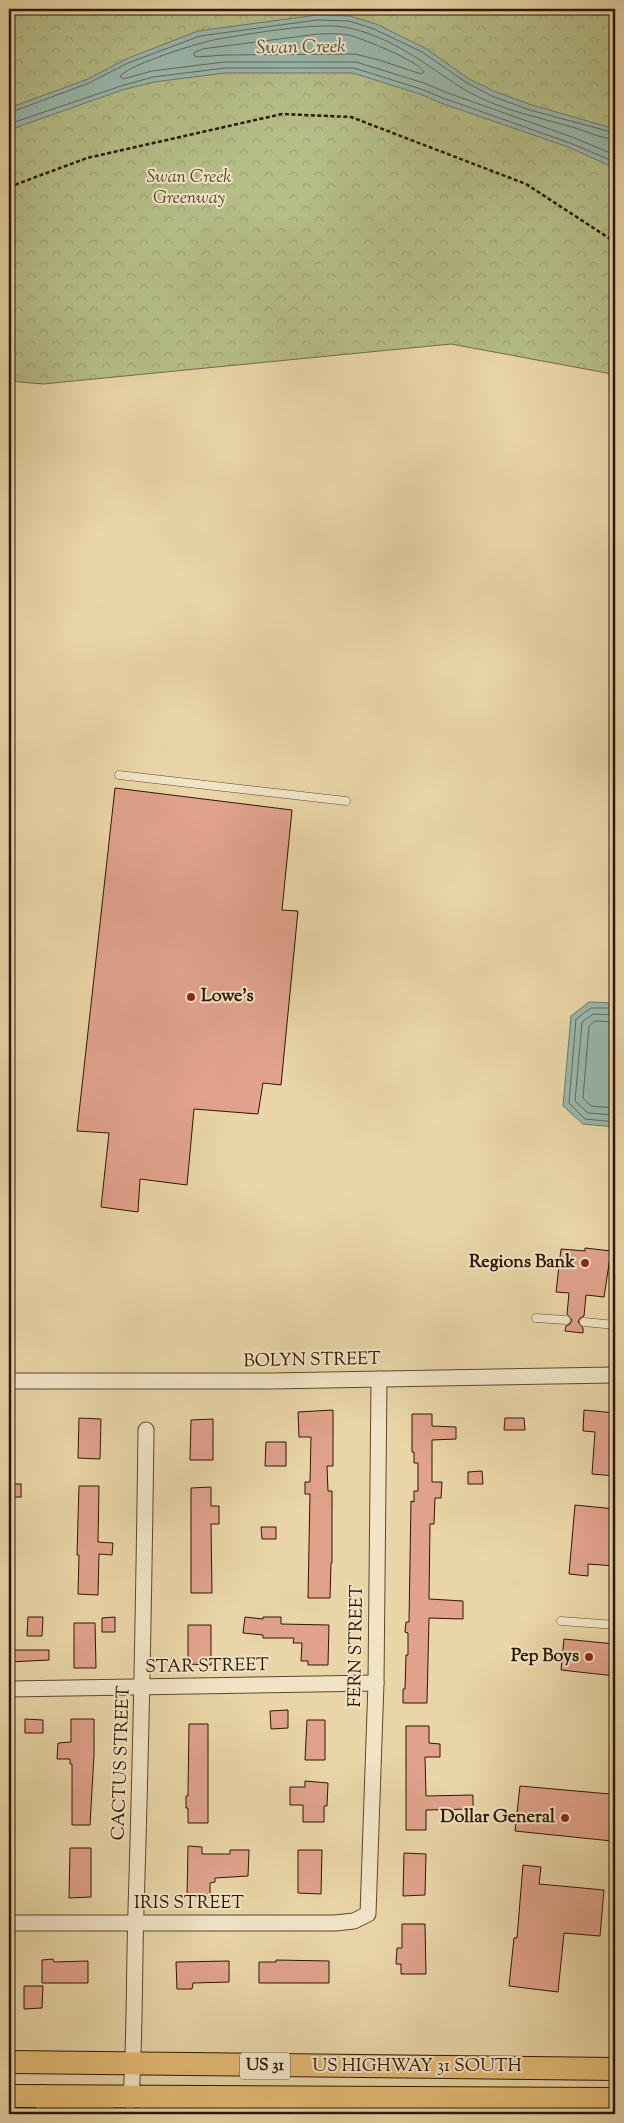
<svg xmlns="http://www.w3.org/2000/svg" width="624" height="2123" font-family="'Sorts Mill Goudy',serif">
<defs>
<pattern id="park-crowns" width="20" height="18" patternUnits="userSpaceOnUse" patternTransform="scale(1.25)"><rect width="20" height="18" fill="#b5bd88"/><path d="M2 6a3 3 0 1 1 6 0M12 15a3 3 0 1 1 6 0" fill="none" stroke="#9ca274"/></pattern>
</defs>
<rect width="100%" height="100%" fill="#e9d5a7"/>
<filter id="stains"><feTurbulence type="fractalNoise" baseFrequency=".004" numOctaves="4"/><feColorMatrix values="0 0 0 0 .2 0 0 0 0 .09 0 0 0 0 .02 0 0 0 .5 -.17"/></filter>
<radialGradient id="worn" r=".72"><stop offset=".6" stop-color="#630" stop-opacity="0"/><stop offset="1" stop-color="#630" stop-opacity=".3"/></radialGradient>
<polygon fill="url(#park-crowns)" stroke="#726a46" points="9,9 615,9 615,380 607,373 451,344 43,384 9,381"/>
<g fill="#99b8ae" stroke="#6e776a">
<polygon points="317,15 350,16 376,24 425,48 469,79 496,92 532,105 615,129 615,168 568,147 441,103 420,94 353,73 225,73 154,82 122,90 9,130 9,108 88,79 126,59 198,31"/>
<polygon points="589,1002 615,1003 615,1127 583,1124 563,1106 571,1016"/>
</g>
<g fill="none" stroke-linecap="round" stroke-linejoin="round">
<g stroke="#646759" stroke-width="1">
<path d="M318 34C328 34 339 33 349 35 363 39 419 61 424 72L421 74 379 60 355 54 225 55 196 57 194 55 195 52 203 49Z"/>
<polyline points="9,113 89,83 128,63 200,36 317,20 349,21 374,29 422,52 467,83 494,97 530,110 615,133"/>
<polyline points="9,124 121,86 153,77 225,68 354,68 421,89 443,98 570,143 615,162"/>
<path d="M615 139C601 139 586 131 572 127 534 116 496 109 462 88 426 65 392 37 349 28 318 21 251 34 218 39 198 43 133 63 120 76L123 79 152 71 224 62H356L424 83 445 92 572 137 615 155"/>
<polyline points="615,1008 591,1008 576,1019 569,1103 585,1119 615,1122"/>
<polyline points="615,1015 593,1014 582,1022 575,1101 588,1113 615,1115"/>
<polyline points="615,1022 595,1021 589,1026 583,1098 591,1106 615,1108"/>
</g>
</g>
<g fill="#e0a28c" stroke="#2e1604">
<polygon points="115,788 292,810 282,910 298,911 281,1085 263,1083 258,1114 194,1109 187,1185 140,1179 138,1212 101,1207 109,1133 77,1131"/>
<polygon points="585,1248 611,1251 604,1297 586,1295 584,1316 580,1318 578,1322 583,1328 583,1333 565,1331 566,1326 570,1324 572,1320 567,1314 569,1293 556,1292 561,1249 585,1251"/>
<polygon points="333,1410 333,1466 327,1466 328,1491 332,1491 332,1563 331,1563 330,1598 308,1598 310,1494 305,1494 305,1482 310,1482 311,1437 299,1437 298,1412"/>
<polygon points="584,1410 615,1413 615,1476 592,1474 595,1432 583,1431"/>
<polygon points="412,1414 432,1414 432,1426 456,1427 456,1439 432,1440 432,1482 442,1482 441,1498 435,1498 434,1524 430,1524 429,1599 463,1601 463,1619 429,1618 427,1703 403,1703 403,1689 405,1689 406,1655 408,1655 408,1633 405,1632 406,1622 409,1622 411,1501 414,1502 414,1491 418,1491 418,1463 414,1463 414,1452 412,1452"/>
<polygon points="79,1418 101,1419 100,1459 78,1458"/>
<polygon points="505,1418 524,1418 525,1430 504,1430"/>
<polygon points="213,1419 213,1460 190,1460 191,1420"/>
<polygon points="266,1442 286,1442 286,1466 265,1466"/>
<polygon points="482,1471 483,1484 468,1484 468,1472"/>
<rect x="9" y="1484" width="12" height="13"/>
<polygon points="79,1486 99,1486 98,1542 113,1543 112,1555 99,1554 98,1595 78,1594 79,1555 77,1555"/>
<polygon points="211,1487 211,1506 219,1506 219,1524 211,1524 212,1593 191,1593 191,1488"/>
<polygon points="575,1505 615,1509 615,1566 588,1564 588,1576 569,1574"/>
<polygon points="261,1527 276,1527 276,1539 262,1539"/>
<polygon points="28,1617 43,1617 42,1636 27,1636"/>
<polygon points="115,1617 115,1632 102,1632 102,1618"/>
<polygon points="245,1617 263,1619 263,1617 281,1617 281,1624 329,1625 328,1665 308,1665 308,1661 301,1661 302,1643 293,1643 294,1638 263,1638 263,1635 243,1633"/>
<polygon points="74,1623 95,1623 96,1668 74,1668"/>
<polygon points="188,1625 211,1625 211,1665 188,1664"/>
<polygon points="564,1639 615,1644 615,1676 561,1670"/>
<polygon points="9,1650 49,1650 49,1660 9,1662"/>
<polygon points="288,1710 288,1728 271,1729 270,1711"/>
<polygon points="25,1719 43,1720 43,1733 25,1733"/>
<polygon points="71,1719 94,1719 94,1755 90,1825 72,1825 72,1764 70,1764 70,1759 57,1759 58,1743 71,1742"/>
<polygon points="307,1720 325,1720 325,1760 305,1760"/>
<polygon points="189,1724 208,1724 208,1823 188,1823 188,1808 186,1808 186,1796 188,1796"/>
<polygon points="406,1726 429,1726 429,1743 440,1744 440,1757 425,1757 426,1796 473,1795 473,1809 426,1810 426,1830 406,1830"/>
<polygon points="305,1781 328,1783 327,1806 324,1806 324,1822 303,1822 303,1805 290,1805 290,1787 305,1787"/>
<polygon points="520,1786 610,1794 615,1800 612,1841 515,1831"/>
<polygon points="188,1846 202,1847 202,1854 230,1854 230,1850 249,1850 248,1876 215,1878 215,1882 210,1883 210,1897 187,1897"/>
<polygon points="70,1848 91,1848 91,1897 69,1898"/>
<polygon points="298,1850 322,1850 321,1894 298,1893"/>
<polygon points="404,1853 426,1854 425,1895 403,1896"/>
<polygon points="523,1865 541,1867 539,1884 604,1890 600,1936 564,1933 558,1992 509,1986 514,1938 517,1938"/>
<polygon points="402,1924 425,1924 426,1974 401,1974 401,1964 396,1964 397,1948 402,1948"/>
<polygon points="53,1959 54,1962 88,1961 88,1983 42,1983 42,1960"/>
<polygon points="276,1960 329,1961 329,1983 259,1983 259,1962 276,1962"/>
<polygon points="229,1961 229,1982 193,1983 192,1989 177,1989 176,1962"/>
<polygon points="24,1986 43,1986 42,2008 24,2009"/>
</g>
<g fill="none" stroke-linecap="round" stroke-linejoin="round">
<g stroke="#5d462d" stroke-width="9">
<g id="service">
<polyline points="119,775 346,801"/>
<polyline points="536,1318 566,1320"/>
<polyline points="584,1322 615,1325"/>
<polyline points="561,1621 615,1625"/>
<polyline points="130,2114 131,2099"/>
</g>
</g>
<g stroke="#5d462d" stroke-width="17">
<g id="minor">
<polyline points="9,1381 271,1381 615,1375"/>
<polyline points="9,1689 376,1683"/>
<polyline points="9,1923 335,1923 354,1921 368,1914 376,1683 379,1379"/>
<path d="M131 2098C135 2035 134 1972 136 1909 141 1749 144 1590 146 1430"/>
</g>
</g>
<g stroke="#2e1604" stroke-width="24">
<g id="primary">
<polyline points="9,2062 615,2069"/>
<polyline points="9,2096 615,2099"/>
</g>
</g>
<g stroke="#2e1604" stroke-width="26">
<g id="trunk">
<polyline points="42,2097 93,2109 103,2114"/>
<polyline points="149,2114 154,2108 172,2098"/>
</g>
</g>
<polyline stroke="#2e1604" stroke-width="2.5" stroke-dasharray="4 2.5" stroke-linecap="butt" points="9,187 87,158 282,114 351,117 526,184 615,242"/>
<use href="#service" stroke="#f1e4c6" stroke-width="8"/>
<use href="#minor" stroke="#f1e4c6" stroke-width="15"/>
<use href="#primary" stroke="#e4ba74" stroke-width="22"/>
<use href="#trunk" stroke="#e4ba74" stroke-width="24"/>
</g>
<g fill="#8f2418" stroke="#f1e4c6" stroke-width="2">
<circle cx="191" cy="997" r="5"/>
<circle cx="585" cy="1263" r="5"/>
<circle cx="589" cy="1657" r="5"/>
<circle cx="565" cy="1818" r="5"/>
</g>
<g text-anchor="middle" dominant-baseline="central" stroke-width="4" stroke-linejoin="round" paint-order="stroke">
<rect fill="#f1e4c6" stroke="#68543e" stroke-width="1" x="240" y="2052.5" width="50" height="27" rx="4"/>
<g font-size="16" font-weight="bold" fill="#2e1604">
<text x="265" y="2066">US 31</text>
</g>
<g font-size="18" font-style="italic" fill="#56482c" stroke="#f1e4c6">
<text x="189" y="178">Swan Creek<tspan x="189" dy="21">Greenway</tspan></text>
</g>
<g font-size="18" font-weight="bold" fill="#2e1604" stroke="#f1e4c6" text-anchor="end">
<text x="201" y="997" text-anchor="start">Lowe's</text>
<text x="575" y="1263">Regions Bank</text>
<text x="579" y="1657">Pep Boys</text>
<text x="555" y="1818">Dollar General</text>
</g>
<g font-size="18" fill="#2e1604" stroke="#f1e4c6">
<text transform="translate(312 1361) rotate(-1)">BOLYN STREET</text>
<text transform="translate(357 1646) rotate(-89)">FERN STREET</text>
<text transform="translate(207 1667) rotate(-1)">STAR STREET</text>
<text transform="translate(122 1763) rotate(-88)">CACTUS STREET</text>
<text x="189" y="1904">IRIS STREET</text>
<text x="417" y="2067">US HIGHWAY 31 SOUTH</text>
</g>
<g font-size="19" font-style="italic" fill="#534f40" stroke="#f1e4c6">
<text transform="translate(301 48) rotate(-1)">Swan Creek</text>
</g>
</g>
<rect width="624" height="2123" fill="none" stroke="#e9d5a7" stroke-width="30"/>
<rect x="10" y="10" width="604" height="2103" fill="none" stroke="#2e1604" stroke-width="2.5"/>
<rect x="15" y="15" width="594" height="2093" fill="none" stroke="#2e1604"/>
<rect width="100%" height="100%" filter="url(#stains)"/>
<rect width="100%" height="100%" fill="url(#worn)"/>
</svg>
